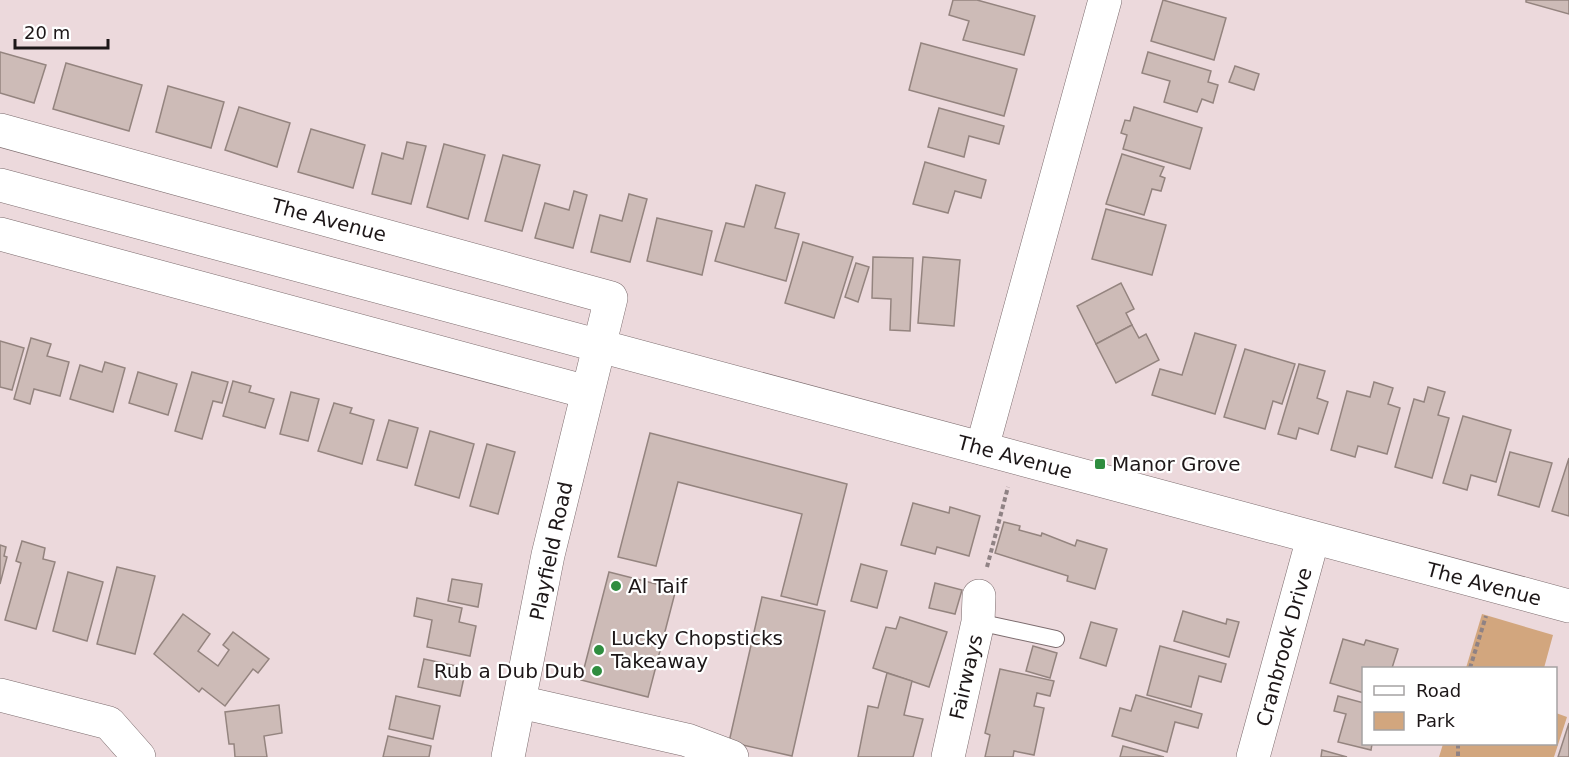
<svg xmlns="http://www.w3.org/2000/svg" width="1569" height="757" font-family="'DejaVu Sans',sans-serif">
<rect width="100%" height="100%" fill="#ecd9dc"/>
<g fill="#d2a67e">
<polygon points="1482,614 1553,635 1544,668 1466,668"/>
<polygon points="1556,713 1567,717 1554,757 1439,757 1443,744 1556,744"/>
</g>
<g fill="#cdbbb7" stroke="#94847f" stroke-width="1.5">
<polygon points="953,0 977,0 1035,16 1024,55 963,40 969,21 949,15"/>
<polygon points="1163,0 1226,18 1214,60 1151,41"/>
<polygon points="1526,0 1569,0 1569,14 1526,2"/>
<polygon points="921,43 1017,69 1004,116 909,90"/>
<polygon points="0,52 46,65 34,103 0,93"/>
<polygon points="1148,52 1211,71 1208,82 1218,85 1213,103 1202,99 1197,112 1164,102 1170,81 1142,73"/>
<polygon points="66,63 142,85 129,131 53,109"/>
<polygon points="1235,66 1259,74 1254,90 1229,82"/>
<polygon points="168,86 224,102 211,148 156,132"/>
<polygon points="239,107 290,123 277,167 225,150"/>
<polygon points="1134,107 1202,128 1190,169 1123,149 1127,135 1121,133 1125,120 1130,121"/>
<polygon points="939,108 1004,126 999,144 969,136 964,157 928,147"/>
<polygon points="311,129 365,145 353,188 298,172"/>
<polygon points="407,142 426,146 411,204 372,194 382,153 403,159"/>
<polygon points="444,144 485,155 468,219 427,207"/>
<polygon points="1122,154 1164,167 1160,176 1165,178 1161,191 1152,189 1144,215 1106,204"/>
<polygon points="503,155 540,165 522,231 485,221"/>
<polygon points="925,162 986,180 981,198 955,191 948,213 913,204"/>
<polygon points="756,185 785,193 775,228 799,234 786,281 715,261 726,223 744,227"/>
<polygon points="574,191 587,195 573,248 535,238 545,203 569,210"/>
<polygon points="629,194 647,199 630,262 591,252 600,215 622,221"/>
<polygon points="1106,209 1166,225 1152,275 1092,259"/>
<polygon points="657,218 712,231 702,275 647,261"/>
<polygon points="803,242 853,257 834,318 785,303"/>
<polygon points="873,257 913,258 910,331 890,330 891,299 872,298"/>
<polygon points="923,257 960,260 954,326 918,323"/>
<polygon points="856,263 869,267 858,302 845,297"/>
<polygon points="1121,283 1134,309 1126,313 1132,325 1096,344 1077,306"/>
<polygon points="1132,325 1139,338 1146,334 1159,360 1116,383 1096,344"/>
<polygon points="1195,333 1236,345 1215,414 1152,395 1160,369 1182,375"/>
<polygon points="31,338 51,344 47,356 69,362 60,396 34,389 30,404 14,399"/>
<polygon points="0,341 24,348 12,390 0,387"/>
<polygon points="1245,349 1295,364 1282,404 1273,401 1265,429 1224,417"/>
<polygon points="105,362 125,368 113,412 70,399 80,365 102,372"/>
<polygon points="1299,364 1325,371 1317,398 1328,402 1318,434 1299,428 1296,439 1278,434"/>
<polygon points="138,372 177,384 168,415 129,403"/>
<polygon points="192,372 228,382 222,403 213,401 202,439 175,431"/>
<polygon points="233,381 251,386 249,392 274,399 265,428 223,416"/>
<polygon points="1374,382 1393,388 1388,404 1400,408 1387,454 1358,446 1355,457 1331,450 1347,391 1370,397"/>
<polygon points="1428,387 1445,392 1438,415 1449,418 1432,478 1395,467 1414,399 1424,402"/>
<polygon points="291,392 319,399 308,441 280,434"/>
<polygon points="334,403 352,408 350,413 374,420 362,464 318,451"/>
<polygon points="1463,416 1511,430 1496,482 1471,475 1467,490 1443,483"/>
<polygon points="389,420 418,428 407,468 377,460"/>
<polygon points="430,431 474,444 459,498 415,485"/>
<polygon points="650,433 847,484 817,605 781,596 802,514 678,482 656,566 618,557"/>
<polygon points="487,444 515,452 498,514 470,506"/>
<polygon points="1510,452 1552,463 1539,507 1498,495"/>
<polygon points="1569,458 1569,516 1552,511"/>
<polygon points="913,503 949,513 950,507 980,516 969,556 937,547 935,554 901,545"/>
<polygon points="1004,522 1020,526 1019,530 1041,536 1042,533 1075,546 1077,540 1107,549 1095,589 1067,581 1068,576 995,553"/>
<polygon points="22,541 45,548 43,559 55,562 36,629 5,620 21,563 16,561"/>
<polygon points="0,545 6,547 4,556 7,557 0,584"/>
<polygon points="861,564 887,571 877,608 851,601"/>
<polygon points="117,567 155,576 135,654 97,644"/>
<polygon points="68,572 103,582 87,641 53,631"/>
<polygon points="609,572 676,589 648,697 581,680"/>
<polygon points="452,579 482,584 478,607 448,601"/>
<polygon points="935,583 962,590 955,614 929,608"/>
<polygon points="762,597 825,611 792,756 729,742"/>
<polygon points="417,598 462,608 459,622 476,626 470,656 427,647 432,620 414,616"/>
<polygon points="1183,611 1226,624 1227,619 1239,622 1229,657 1174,641"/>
<polygon points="183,614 210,634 198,651 218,666 229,650 223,645 233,632 269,659 258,673 253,669 225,706 202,688 199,692 154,654"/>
<polygon points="900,617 947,632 929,687 873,668 886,627 896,629"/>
<polygon points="1091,622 1117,629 1106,666 1080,658"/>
<polygon points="1343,639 1364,645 1366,640 1398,649 1392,668 1364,668 1364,693 1330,683"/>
<polygon points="1033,646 1057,653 1050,678 1026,671"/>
<polygon points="1160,646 1226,664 1221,682 1199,676 1191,707 1147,695"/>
<polygon points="424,659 466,668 460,696 418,687"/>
<polygon points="1000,669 1054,681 1050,696 1037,693 1034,706 1044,708 1034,755 1014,751 1013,757 985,757 990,735 985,733"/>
<polygon points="887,673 912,681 904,715 923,719 913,757 858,757 868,706 878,708"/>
<polygon points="1136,695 1202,714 1198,728 1175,722 1167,752 1112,736 1120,708 1131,711"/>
<polygon points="396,696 440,706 433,739 389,729"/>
<polygon points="1338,696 1364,703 1364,744 1372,744 1371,750 1338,742 1346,714 1334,711"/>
<polygon points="279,705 282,733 264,736 267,757 235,757 234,744 229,744 225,712"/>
<polygon points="1569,723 1569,757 1558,757"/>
<polygon points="388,736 431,746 429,757 383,757"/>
<polygon points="1123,746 1164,757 1120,757"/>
<polygon points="1322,750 1347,757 1321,757"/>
</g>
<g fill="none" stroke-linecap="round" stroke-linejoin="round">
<g stroke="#7c6c6e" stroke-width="18">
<polyline id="service" points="978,622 1056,639"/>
</g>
<g stroke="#7c6c6e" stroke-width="34">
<g id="minor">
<polyline points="0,130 611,298 548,555 508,757"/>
<polyline points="0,234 587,392"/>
<polyline points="982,448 1105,0"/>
<polyline points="0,695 109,723 139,757"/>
<polyline points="520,702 687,740 732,757"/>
<polyline points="948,757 978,622 979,596"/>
<polyline points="1253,757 1313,538"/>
</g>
</g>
<g stroke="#7c6c6e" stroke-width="34">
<polyline id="tertiary" points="0,185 1569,606"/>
</g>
<g stroke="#8f8284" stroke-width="4" stroke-dasharray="4.5 3" stroke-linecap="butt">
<polyline points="987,567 1008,487"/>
<polyline points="1470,668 1486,616"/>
<polyline points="1458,744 1458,757"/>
</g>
<use href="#service" stroke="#fff" stroke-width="16"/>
<use href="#minor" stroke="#fff" stroke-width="33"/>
<use href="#tertiary" stroke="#fff" stroke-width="33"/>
</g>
<g fill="#2f8d3f" stroke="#fff" stroke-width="2">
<rect x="1094" y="458" width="12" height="12" rx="3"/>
<circle cx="616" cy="586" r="6"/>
<circle cx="599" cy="650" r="6"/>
<circle cx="597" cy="671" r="6"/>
</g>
<g text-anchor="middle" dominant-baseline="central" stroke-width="4.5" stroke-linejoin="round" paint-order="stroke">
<g font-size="20" fill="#1d1718" stroke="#fff">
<text transform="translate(329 220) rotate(15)">The Avenue</text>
<text transform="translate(1015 457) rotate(15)">The Avenue</text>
<text transform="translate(551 551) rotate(-78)">Playfield Road</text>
<text transform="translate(1484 584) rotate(15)">The Avenue</text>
<text transform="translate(1284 647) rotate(-75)">Cranbrook Drive</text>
<text transform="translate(966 677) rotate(-77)">Fairways</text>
</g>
<g font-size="20" fill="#1d1718" stroke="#fff" text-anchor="start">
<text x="1112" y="464">Manor Grove</text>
<text x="628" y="586">Al Taif</text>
<text x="611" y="638">Lucky Chopsticks<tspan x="611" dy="23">Takeaway</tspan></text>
<text x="585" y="671" text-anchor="end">Rub a Dub Dub</text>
</g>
</g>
<rect x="1362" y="667" width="195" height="78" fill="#ffffff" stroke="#a5a2a3" stroke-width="1.5"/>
<rect x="1374" y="686" width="30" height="9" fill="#ffffff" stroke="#a5a2a3" stroke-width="1.5"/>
<text x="1416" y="697" font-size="18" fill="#1d1718">Road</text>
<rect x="1374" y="712" width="30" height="18" fill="#d2a67e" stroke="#a5a2a3" stroke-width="1.5"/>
<text x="1416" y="727" font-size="18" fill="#1d1718">Park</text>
<path d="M15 39v9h93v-9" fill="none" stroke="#1d1718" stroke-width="3"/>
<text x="24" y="39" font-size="18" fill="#1d1718" stroke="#ffffff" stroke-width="4.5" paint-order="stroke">20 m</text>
</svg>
